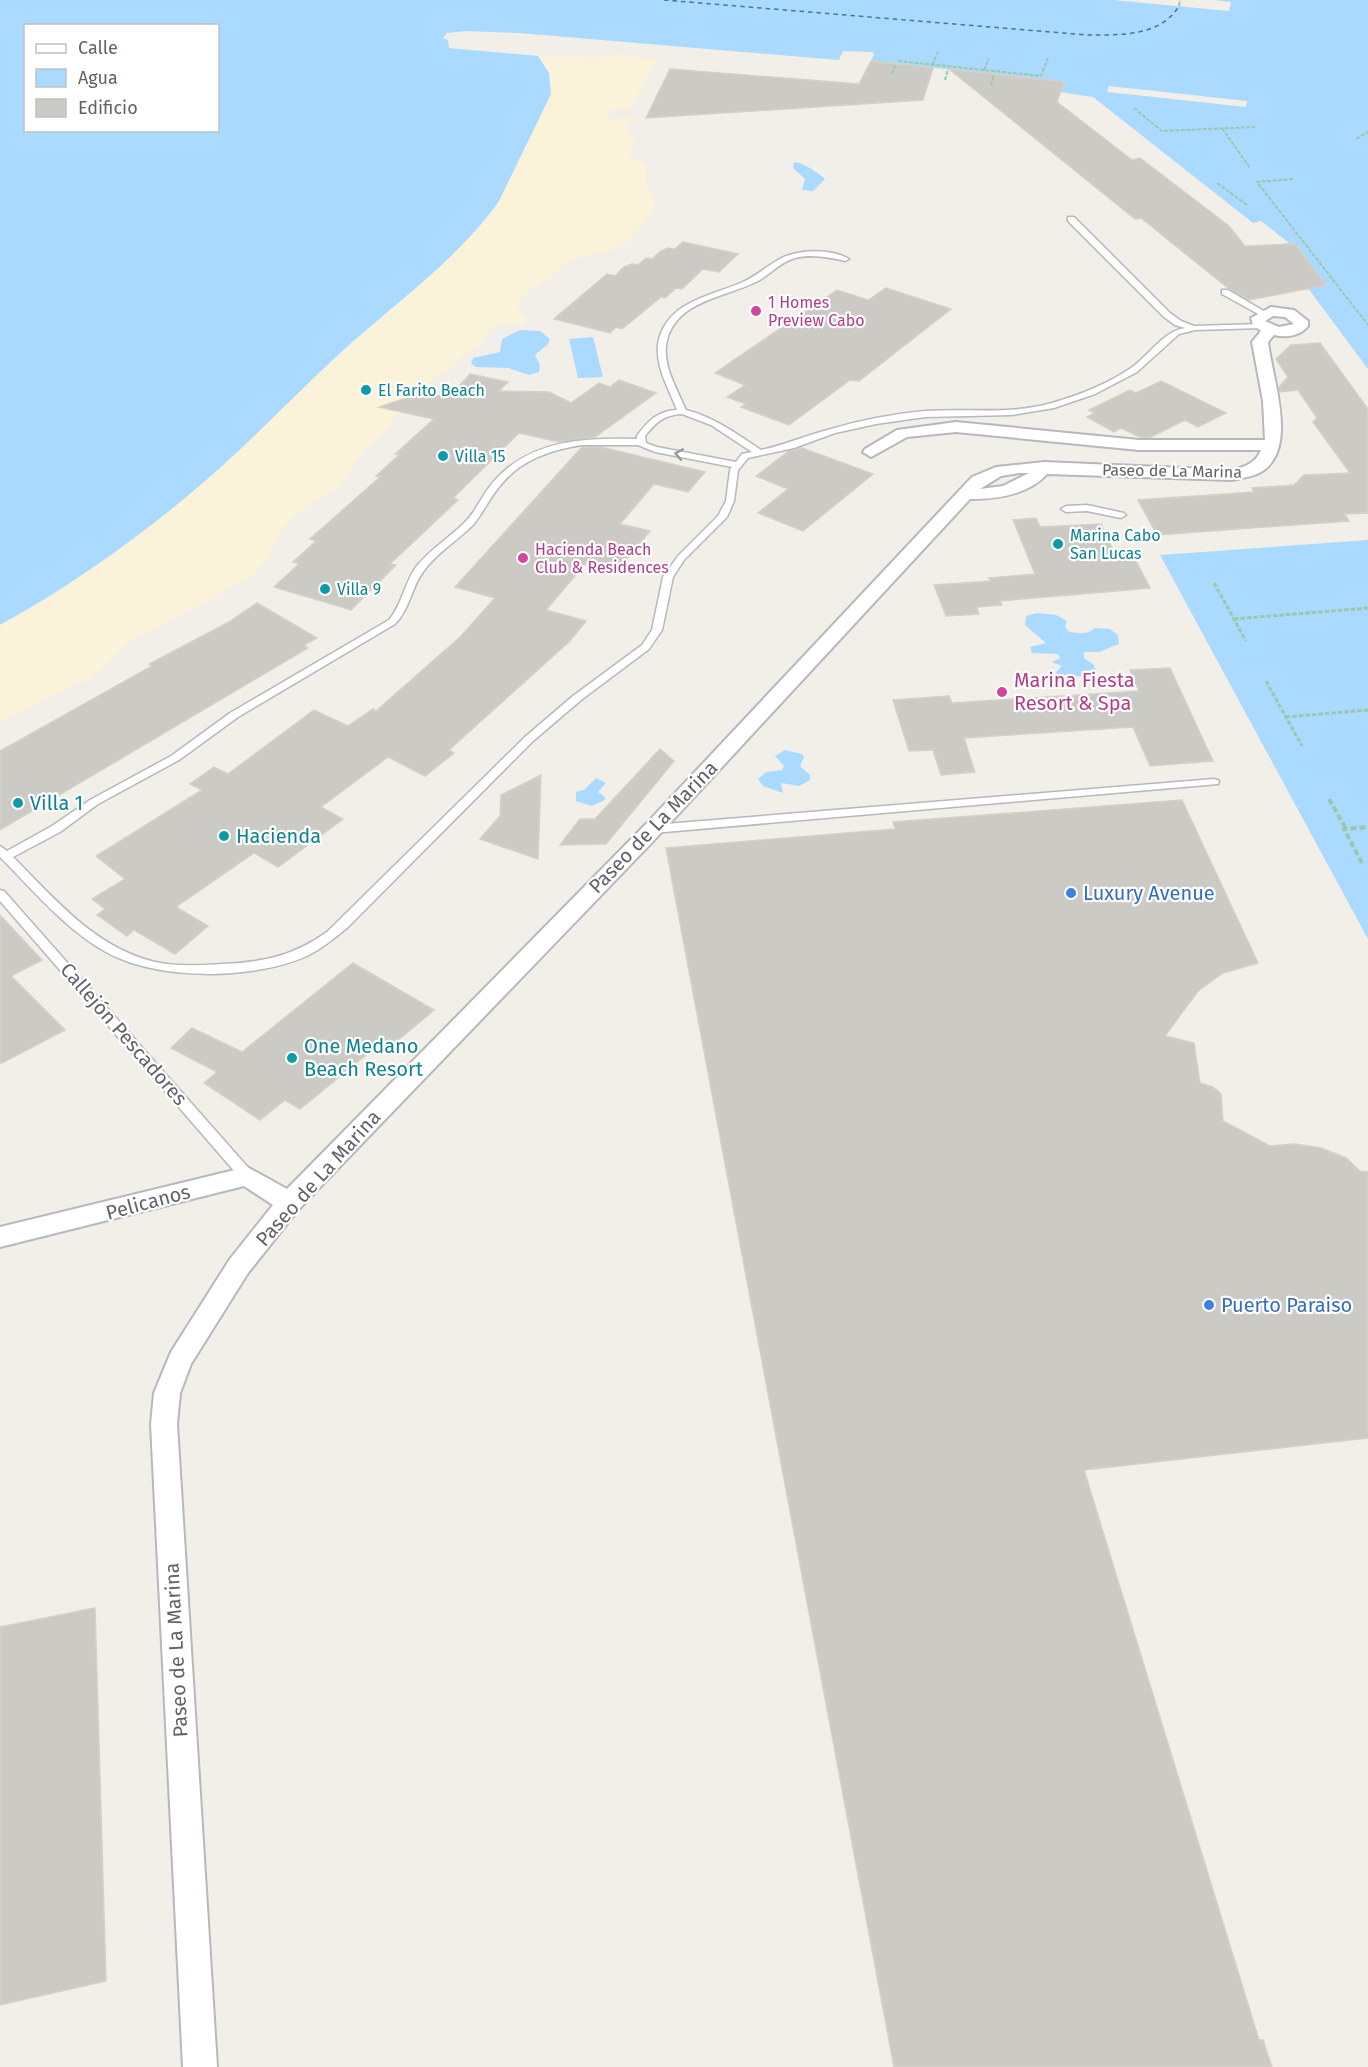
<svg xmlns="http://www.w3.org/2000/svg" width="1368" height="2067" font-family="'Fira Sans',sans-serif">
<rect width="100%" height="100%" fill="#f1efe8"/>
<polygon fill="#fbf3d9" points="617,54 657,60 629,109 611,110 606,119 637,118 626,126 626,132 635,140 629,152 632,160 640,160 647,170 646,186 654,199 654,209 628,242 612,250 566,261 549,279 521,297 517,312 527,319 524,324 503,323 491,327 480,345 465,353 455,365 433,379 430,385 433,393 408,397 406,409 395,415 385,430 364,450 339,487 301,510 285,525 276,539 270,556 251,577 129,642 92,678 43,699 0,723 0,625 56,594 142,532 445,262 499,201 546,67 538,56 603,57"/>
<g fill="#aadaff" fill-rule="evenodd">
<path d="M0 0H1113L1229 11 1231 2 1214 0H1368V369L1276 245 1289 243 1261 221 1253 223 1093 97 1060 92 1064 82 871 61 874 54 872 52 843 51 839 60 519 33 465 31 447 33 443 38 448 40 449 48 538 56 549 73 551 94 499 201C456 262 393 304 339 354 299 391 261 431 221 467 153 528 79 581 0 625ZM26 26H218V130H26Z"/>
<path d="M794 162C803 162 818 173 825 179L813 191 802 190 805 179 793 168Z"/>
<polygon points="520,330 540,331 550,339 548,344 535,355 540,365 539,372 529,375 508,368 476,367 471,363 473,358 500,352 502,339"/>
<polygon points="593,337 603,377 578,378 569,339"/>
<polygon points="1368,540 1368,939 1160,555"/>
<path d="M1037 613 1056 615 1067 621 1065 626 1068 631C1079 634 1086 635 1095 628L1110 629 1118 635 1119 644 1099 652H1084V658L1093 664 1097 672 1090 678 1078 676 1071 679 1061 678 1055 673 1062 666 1052 662 1060 658 1058 654 1032 653 1030 647 1046 643 1025 625 1026 616Z"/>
<polygon points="785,750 802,754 804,757 800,766 810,775 810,780 799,786 781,783 783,793 763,786 758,779 766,772 782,770 784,766 775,756"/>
<polygon points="596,778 606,783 598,792 605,797 605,800 592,806 576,801 576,792 584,790"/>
</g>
<polygon fill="#f1efe8" points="1109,86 1247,101 1246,107 1107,92"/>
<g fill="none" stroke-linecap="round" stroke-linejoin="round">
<path stroke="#4174aa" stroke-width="1.5" stroke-dasharray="4.5 4" stroke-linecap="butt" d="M664 0 1087 35C1120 35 1160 37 1179 6"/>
</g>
<g fill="#cccac5" stroke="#d6d1c6" stroke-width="1.5">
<polygon points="871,61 933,68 923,100 646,118 670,69 859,84"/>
<polygon points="949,69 1064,82 1057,102 1132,160 1140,158 1229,226 1245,246 1295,244 1326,285 1249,300 1228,288 1141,218 1135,219"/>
<polygon points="683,242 738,254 719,272 703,269 682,289 676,288 665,298 661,297 622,329 616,327 610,333 554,319 607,274 615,276 624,267 632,264 638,265 646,258 652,259 661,251 668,248 675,249"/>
<polygon points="886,288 951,309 859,381 850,380 789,425 741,407 746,404 727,397 745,385 715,373 747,351 837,290 868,300"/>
<polygon points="1320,343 1368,409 1368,513 1345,514 1349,521 1157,535 1138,500 1254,492 1252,488 1294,485 1304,475 1350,473 1313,422 1317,418 1298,390 1280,392 1279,387 1288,377 1276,359 1291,345"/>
<polygon points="470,374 508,382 499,391 549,392 571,403 599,383 610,387 619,380 656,393 595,437 559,442 519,433 453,498 458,500 390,564 396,565 351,610 274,587 299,564 293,562 316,541 310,539 380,477 376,476 399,455 395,454 434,419 379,407 421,393 449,397"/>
<polygon points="1161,381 1226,413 1198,427 1185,420 1149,438 1142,438 1121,428 1114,432 1087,417 1095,413 1089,410 1130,390 1136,393"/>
<polygon points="582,447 601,447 705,472 688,492 654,484 620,524 650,531 617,571 586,563 546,610 586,621 570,641 449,750 454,753 425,776 388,757 321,807 343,819 278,867 254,853 176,907 208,926 175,954 134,930 127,936 97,915 105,909 92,899 125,879 96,856 202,790 190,784 214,767 228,774 314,710 348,726 373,709 376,711 460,637 495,598 455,587"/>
<polygon points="802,448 873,474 803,531 758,513 788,489 756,476 789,451"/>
<polygon points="1036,518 1040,527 1101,524 1113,550 1130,549 1150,588 1000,601 1002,605 977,607 979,614 946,616 934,585 991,581 989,578 1035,574 1013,520"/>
<polygon points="257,603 317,638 304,645 308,648 0,830 0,751 152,666 149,664 229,622"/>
<polygon points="1170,668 1213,761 1150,766 1133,727 964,738 975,772 941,775 933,750 909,751 893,700 949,696 952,703 1139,691 1130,670"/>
<polygon points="660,749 674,761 606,844 560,845 580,819 595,819"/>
<polygon points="541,775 538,859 480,839 500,816 501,795"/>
<polygon points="1182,800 1258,963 1223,973 1198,991 1165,1036 1194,1043 1200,1083 1213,1087 1221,1094 1223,1121 1270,1146 1295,1144 1321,1148 1346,1158 1360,1171 1368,1172 1368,1438 1084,1470 1259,2040 1263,2040 1272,2067 894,2067 666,848 895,829 893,822"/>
<polygon points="0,915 42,960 11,976 65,1030 0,1064"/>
<polygon points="353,963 434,1010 384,1052 376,1047 300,1109 285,1100 260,1120 204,1083 217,1072 171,1048 192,1028 242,1052"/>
<polygon points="95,1608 106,1981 0,2005 0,1627"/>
</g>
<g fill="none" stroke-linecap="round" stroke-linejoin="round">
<g stroke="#b5b8bc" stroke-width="3">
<g id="service">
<path d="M1068 217H1074L1170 313 1181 321 1194 326 1262 324 1266 326 1262 328 1195 330 1179 334 1137 372 1095 394 1054 408 1012 415 925 417 876 424 835 433 794 448 748 458 738 470 734 501 727 517 684 560 673 577 662 630 649 649 581 700 533 741 348 927C335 938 322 948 307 956 253 980 158 981 106 952 64 928 33 890 0 857V846L7 851 52 826 90 800 171 756 230 713 389 620C402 605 404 584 416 567 430 549 451 537 467 520 478 508 484 491 496 479 533 439 586 438 637 439V436C648 421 657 411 677 410 669 389 653 363 659 339 670 300 712 296 743 282 756 276 766 267 778 260 796 249 831 248 849 259L845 261C829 257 811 254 795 258 780 262 770 275 756 282 725 297 677 301 667 340 661 363 677 389 686 410 714 417 737 434 761 450 785 445 807 435 831 429 861 420 893 414 925 411 967 408 1011 415 1052 403 1079 395 1108 384 1131 368 1150 355 1162 332 1185 328L1175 325 1164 317 1068 221ZM682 414 711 425 752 452 742 454 736 462 657 447 646 443 645 436C656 422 664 415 682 414ZM582 445H638L655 452 732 467 730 470 726 501 718 516 678 556 663 577 652 630 642 645 573 696 525 737 327 932C293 956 264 962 223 964 201 965 177 967 155 962 95 948 54 898 13 857L60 832 98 804 179 760 238 717 395 624C410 609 411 588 423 572 436 553 457 541 473 525 483 513 489 499 499 487 520 460 550 450 582 445Z"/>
<polygon points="1222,290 1228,290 1267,313 1260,315 1222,294"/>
<polygon points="1087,505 1124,513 1126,515 1121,518 1087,511 1066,512 1061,509 1066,506"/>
<polygon points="1214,779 1218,780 1219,782 1218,784 653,833 648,829 653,825"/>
<polygon points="0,890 4,891 252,1172 253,1176 252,1180 242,1180 0,901"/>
</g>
</g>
<g stroke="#b5b8bc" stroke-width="4">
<path id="minor" d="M1271 307 1294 310 1308 321V326C1300 336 1286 338 1274 335L1268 342C1272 378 1300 452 1259 473 1252 477 1240 478 1232 480L1047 474C1028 495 997 499 970 499L660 834 298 1210 248 1273 191 1364 180 1393 177 1424 217 2067H183L151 1424 154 1393 171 1352 230 1259 273 1205 244 1186 0 1247V1227L247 1167 287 1189 646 824 972 477 996 467 1044 462 1232 470C1245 467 1256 463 1261 450H1139L956 432 907 437 871 457 863 452 865 449 897 430 956 422 1139 440H1265L1263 401 1252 342 1261 331 1253 325 1251 318ZM1273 316 1285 317 1294 324 1279 327 1265 321ZM1019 473H1029L1003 486 980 489 1001 476Z"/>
</g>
<g stroke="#9cc7a9" stroke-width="2" stroke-dasharray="4 1.5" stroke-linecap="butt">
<polyline points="1179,6 1180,0"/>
<polyline points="898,61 1041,76 1048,58"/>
<polyline points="932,65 938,52"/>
<polyline points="984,70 989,58"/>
<polyline points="892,74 896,64"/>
<polyline points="945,80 948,69"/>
<polyline points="991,85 994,74"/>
<polyline points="1134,108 1162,131 1255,127"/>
<polyline points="1222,128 1250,168"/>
<polyline points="1356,139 1368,132"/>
<polyline points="1293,179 1257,182 1368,325"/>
<polyline points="1217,183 1247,205"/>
</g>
<g stroke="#9cc7a9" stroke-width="3" stroke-dasharray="4.5 2" stroke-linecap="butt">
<polyline points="1214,583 1246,641"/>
<polyline points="1234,619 1368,608"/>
<polyline points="1266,681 1302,746"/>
<polyline points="1286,717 1368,710"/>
</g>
<g stroke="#9cc7a9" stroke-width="4" stroke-dasharray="6 3" stroke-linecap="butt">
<polyline points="1329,799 1346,829"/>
<polyline points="1362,863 1344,829 1368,827"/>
</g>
<use href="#service" fill="#fff" fill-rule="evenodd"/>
<use href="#minor" fill="#fff" fill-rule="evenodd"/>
</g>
<defs><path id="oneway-chevron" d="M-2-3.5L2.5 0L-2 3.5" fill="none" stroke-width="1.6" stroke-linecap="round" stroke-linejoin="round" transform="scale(1.5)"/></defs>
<use stroke="#979a9d" href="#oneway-chevron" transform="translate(679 454) rotate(-169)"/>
<g fill="#d1479c" stroke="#fff" stroke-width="2">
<circle cx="756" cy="311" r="6"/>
<circle cx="523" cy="558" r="6"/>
<circle cx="1002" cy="692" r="6"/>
</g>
<g fill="#0f9aa8" stroke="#fff" stroke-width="2">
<circle cx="366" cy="390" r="6"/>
<circle cx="443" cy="456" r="6"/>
<circle cx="1058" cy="544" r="6"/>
<circle cx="325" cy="589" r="6"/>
<circle cx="18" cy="803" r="6"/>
<circle cx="224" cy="836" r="6"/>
<circle cx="292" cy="1058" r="6"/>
</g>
<g fill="#3f7fe0" stroke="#fff" stroke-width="2">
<circle cx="1071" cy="893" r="6"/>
<circle cx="1209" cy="1305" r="6"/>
</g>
<g text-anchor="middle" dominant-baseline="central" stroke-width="4.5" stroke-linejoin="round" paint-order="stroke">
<g font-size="16" fill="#b23c85" stroke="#fff" text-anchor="start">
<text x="768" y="302">1 Homes<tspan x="768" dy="18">Preview Cabo</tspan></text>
<text x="535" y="549">Hacienda Beach<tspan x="535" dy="18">Club &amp; Residences</tspan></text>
</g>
<g font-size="16" fill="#0d838f" stroke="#fff" text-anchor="start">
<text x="378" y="390">El Farito Beach</text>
<text x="455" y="456">Villa 15</text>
<text x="1070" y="535">Marina Cabo<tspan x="1070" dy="18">San Lucas</tspan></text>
<text x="337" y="589">Villa 9</text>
</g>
<g font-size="16" fill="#5f6368" stroke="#fff">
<text transform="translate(1172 471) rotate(1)">Paseo de La Marina</text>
</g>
<g font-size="20" fill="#b23c85" stroke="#fff" text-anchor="start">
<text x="1014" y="680">Marina Fiesta<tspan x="1014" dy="23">Resort &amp; Spa</tspan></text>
</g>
<g font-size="20" fill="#0d838f" stroke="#fff" text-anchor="start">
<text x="30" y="803">Villa 1</text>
<text x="236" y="836">Hacienda</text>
<text x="304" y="1046">One Medano<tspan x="304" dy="23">Beach Resort</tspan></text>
</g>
<g font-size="20" fill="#5f6368" stroke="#fff">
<text transform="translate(653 827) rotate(-46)">Paseo de La Marina</text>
<text transform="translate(124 1034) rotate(49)">Callejón Pescadores</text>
<text transform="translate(318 1178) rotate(-48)">Paseo de La Marina</text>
<text transform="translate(148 1202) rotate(-15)">Pelicanos</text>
<text transform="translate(176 1650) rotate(-93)">Paseo de La Marina</text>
</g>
<g font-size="20" fill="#366cbe" stroke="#fff" text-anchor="start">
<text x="1083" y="893">Luxury Avenue</text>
<text x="1221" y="1305">Puerto Paraiso</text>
</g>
</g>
<rect x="24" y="24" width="195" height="108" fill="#ffffff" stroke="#bfc1c3" stroke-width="1.5"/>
<rect x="36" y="44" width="30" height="9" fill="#ffffff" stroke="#bfc1c3" stroke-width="1.5"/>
<text x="78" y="54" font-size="18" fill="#5f6368">Calle</text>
<rect x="36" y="69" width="30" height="18" fill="#aadaff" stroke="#bfc1c3" stroke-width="1.5"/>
<text x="78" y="84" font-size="18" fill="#5f6368">Agua</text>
<rect x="36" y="99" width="30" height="18" fill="#cccac5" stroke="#bfc1c3" stroke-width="1.5"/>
<text x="78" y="114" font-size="18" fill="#5f6368">Edificio</text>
</svg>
